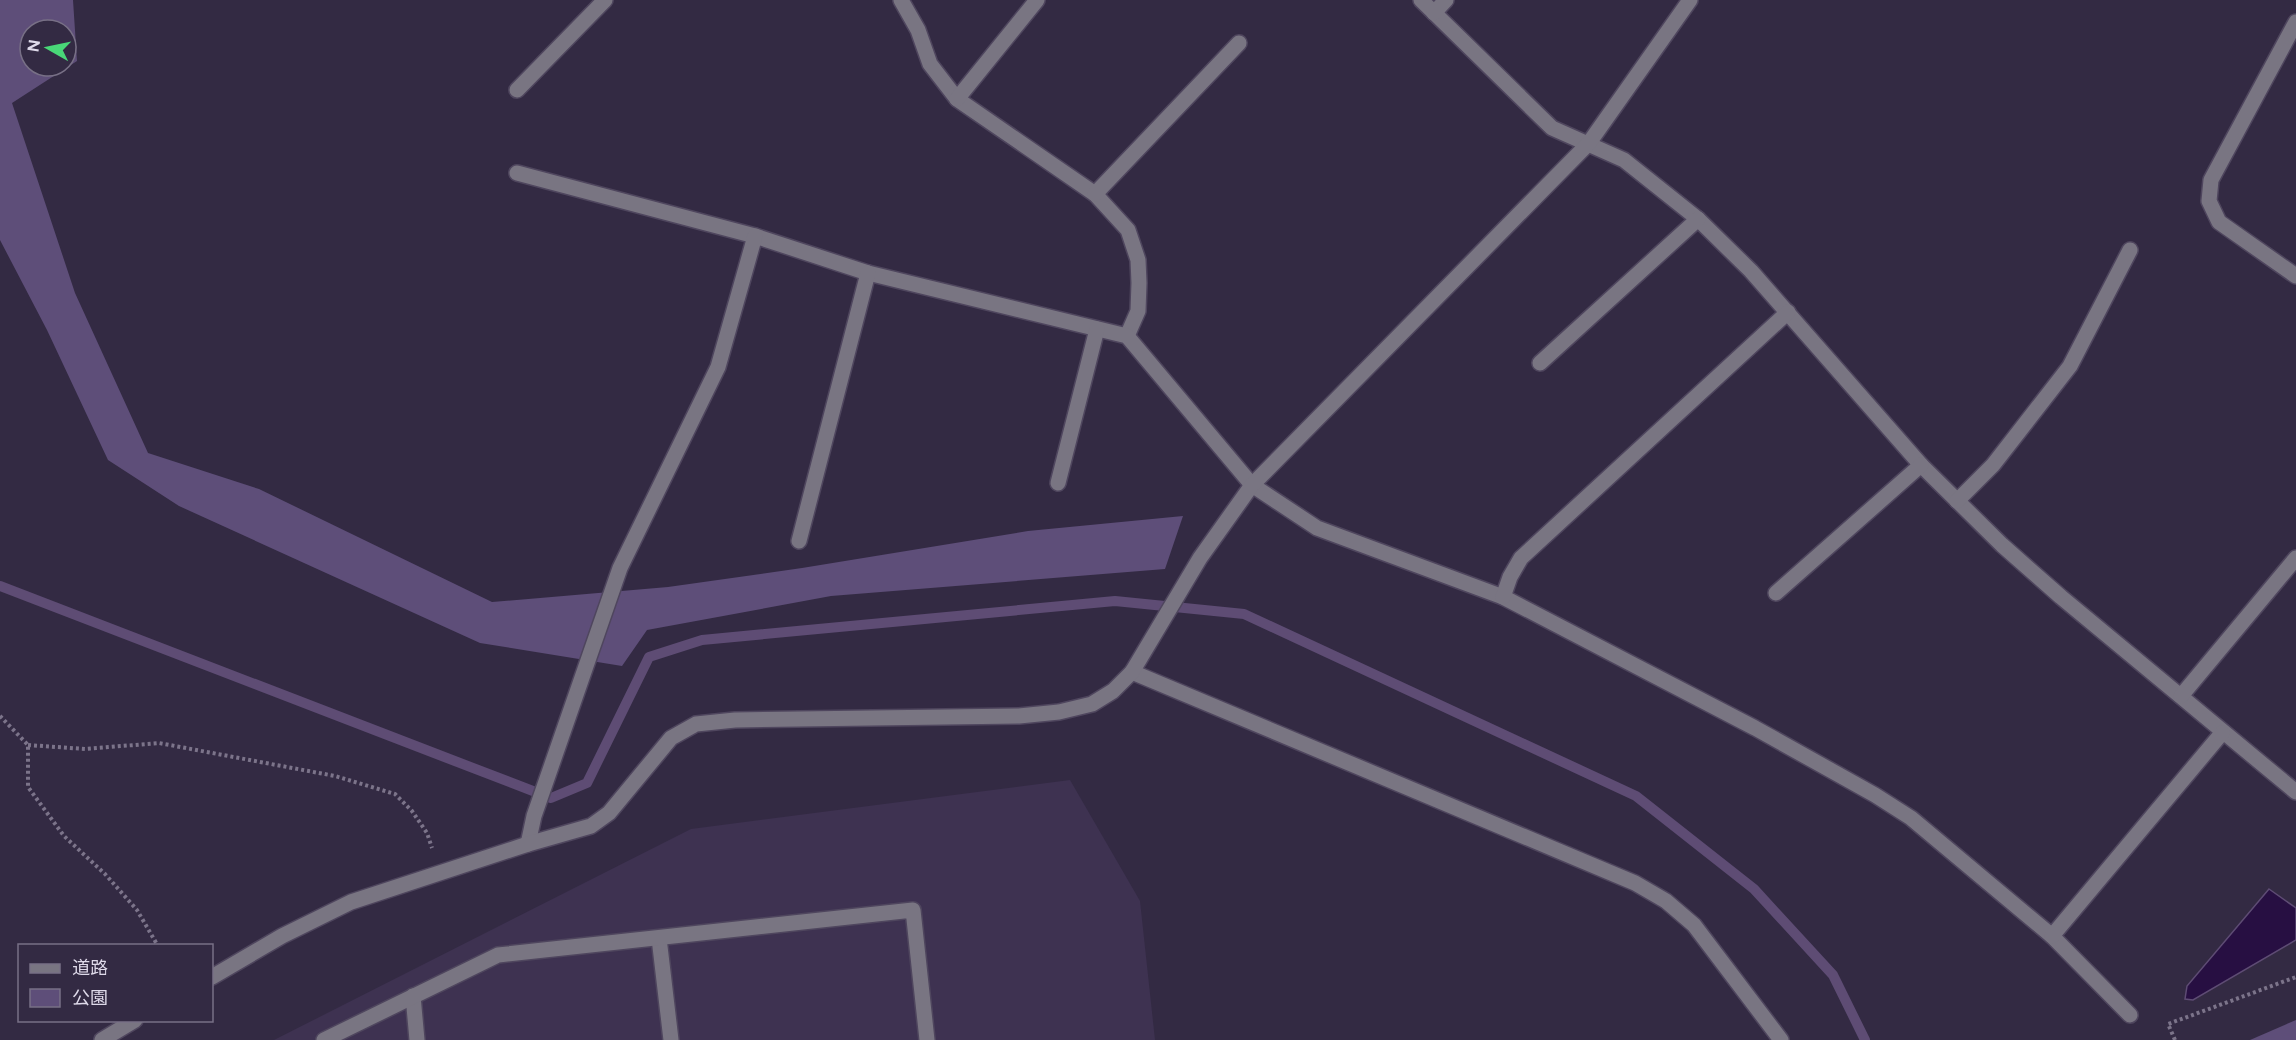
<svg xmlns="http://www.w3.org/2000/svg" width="2296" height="1040" font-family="Figtree,'Noto Sans JP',sans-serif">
<rect width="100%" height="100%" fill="#332a43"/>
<polygon fill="#3e3251" points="1070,780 1140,901 1155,1040 274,1040 691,829"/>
<g fill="#5e4e79" fill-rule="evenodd">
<path d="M0 0H73L77 61 12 103 75 293 148 453 259 489 492 602 668 587 802 568 1028 531 1183 516 1165 569 831 596 647 630 622 666 480 643 179 506 108 460 47 330 0 240ZM30 30H66V66H30Z"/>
<polygon points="2296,1020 2296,1040 2250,1040"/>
</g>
<polygon fill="#270f42" stroke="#5e4c74" stroke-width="1.5" points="2269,889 2296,908 2296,940 2193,1000 2185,999 2187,986"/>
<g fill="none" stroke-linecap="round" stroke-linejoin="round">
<polyline stroke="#5e4c74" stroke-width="10" points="0,586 551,798 587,783 649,657 702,640 1115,601 1244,614 1636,796 1754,889 1833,975 1865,1040"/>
<g stroke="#4f465e" stroke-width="18">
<g id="minor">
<polyline points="901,0 918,30 930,64 957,99 1095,194 1128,230 1138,260 1139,283 1138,311 1127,336"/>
<polyline points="1421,0 1552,128 1624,160 1698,219 1751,271 1921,465 2002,545 2061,597 2296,792"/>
<polyline points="1434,13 1446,0"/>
<polyline points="2296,22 2211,180 2209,201 2219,222 2296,276"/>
<polyline points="517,90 605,0"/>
<polyline points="957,99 1037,0"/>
<polyline points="517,173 755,236 868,273 1127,336 1252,485 1317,528 1503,597 1755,728 1875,795 1911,818 2052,936 2130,1015"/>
<polyline points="1095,194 1239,43"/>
<polyline points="1540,363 1698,219"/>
<polyline points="1058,483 1097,329"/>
<polyline points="1957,501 1993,465 2070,366 2130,250"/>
<polyline points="799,541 868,273"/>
<polyline points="1776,593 1921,465"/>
<polyline points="1503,597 1510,577 1521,558 1788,312"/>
<polyline points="1132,672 1635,883 1666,901 1694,925 1781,1040"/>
<polyline points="2181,696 2296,558"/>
<polyline points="528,844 534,816 620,568 718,367 755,236"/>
<polyline points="2052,936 2222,733"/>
<polyline points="659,938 671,1040"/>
<polyline points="212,977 282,936 351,902 528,844 591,826 609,813 671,738 696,724 735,720 1019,716 1059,712 1092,704 1113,691 1132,672 1200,558 1252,485 1589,143 1690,0"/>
<polyline points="413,996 417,1040"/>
<polyline points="102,1040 135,1020"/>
<polyline points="324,1040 498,955 913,910 927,1040"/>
</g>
</g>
<g stroke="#7c748a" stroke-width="4" stroke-dasharray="3 3" stroke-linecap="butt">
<polyline points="0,716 28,745 28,787 64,836 105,874 137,910 158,946"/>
<polyline points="28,745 85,749 159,743 335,776 395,794 412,811 427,833 432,848"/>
<polyline points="2175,1040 2168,1024 2296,977"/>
</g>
<use href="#minor" stroke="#797582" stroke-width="15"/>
</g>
<rect x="18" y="944" width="195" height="78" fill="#332a43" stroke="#787086" stroke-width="1.5"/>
<rect x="30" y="964" width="30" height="9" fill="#797582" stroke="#787086" stroke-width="1.5"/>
<text x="72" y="974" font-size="18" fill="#dfdaea">道路</text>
<rect x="30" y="989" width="30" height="18" fill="#5e4e79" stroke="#787086" stroke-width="1.5"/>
<text x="72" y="1004" font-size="18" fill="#dfdaea">公園</text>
<g transform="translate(48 48) rotate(279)"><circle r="28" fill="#332a43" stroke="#787086" stroke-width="1.5"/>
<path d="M0-4.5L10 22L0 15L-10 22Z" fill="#49d778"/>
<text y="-9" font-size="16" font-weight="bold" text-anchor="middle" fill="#dfdaea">N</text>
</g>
</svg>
